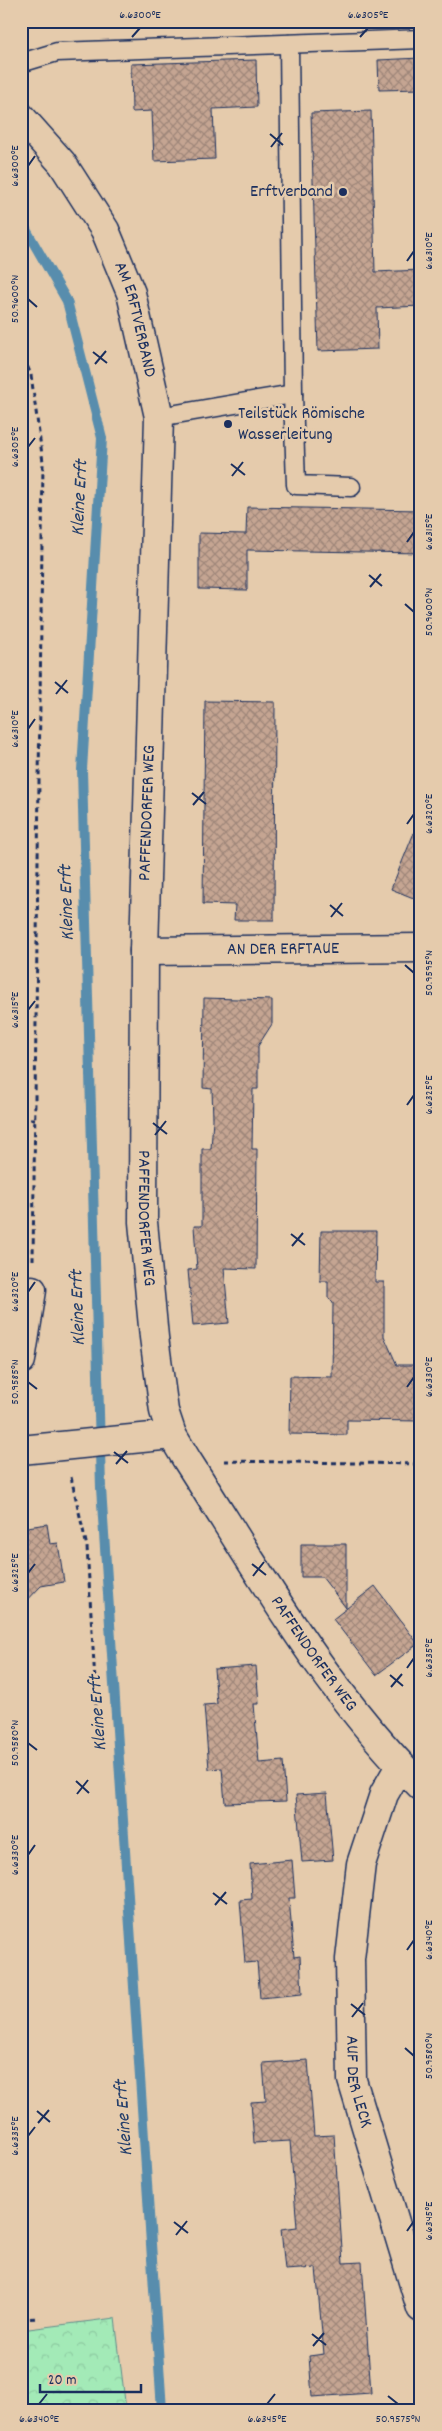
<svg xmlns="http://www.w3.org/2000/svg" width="442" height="2431" font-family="Dekko,sans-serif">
<defs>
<pattern id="park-crowns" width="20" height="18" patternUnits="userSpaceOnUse" patternTransform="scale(1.25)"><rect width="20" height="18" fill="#a3eab7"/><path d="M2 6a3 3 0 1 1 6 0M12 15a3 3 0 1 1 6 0" fill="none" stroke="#8cc9a0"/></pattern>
<pattern id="building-cross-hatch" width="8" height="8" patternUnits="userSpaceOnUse" patternTransform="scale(1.25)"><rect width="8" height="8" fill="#c5a592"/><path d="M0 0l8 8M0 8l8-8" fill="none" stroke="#9f877a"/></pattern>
</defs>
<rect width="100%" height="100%" fill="#e5cbac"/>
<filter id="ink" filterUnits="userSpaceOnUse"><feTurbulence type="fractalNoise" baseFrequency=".02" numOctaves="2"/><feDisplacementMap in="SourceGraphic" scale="10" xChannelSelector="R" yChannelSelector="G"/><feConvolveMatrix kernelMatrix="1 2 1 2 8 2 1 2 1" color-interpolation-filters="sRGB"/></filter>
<g filter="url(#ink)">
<polygon fill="url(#park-crowns)" stroke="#5f8c8a" points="115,2318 126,2410 21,2410 21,2330"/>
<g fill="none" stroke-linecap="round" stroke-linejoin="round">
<polyline stroke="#588dad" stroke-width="10" points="21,221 67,301 102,438 82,770 101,1488 162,2410"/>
</g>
<g fill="url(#building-cross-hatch)" stroke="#1b2f5e">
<polygon points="421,58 421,89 379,90 378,60"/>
<polygon points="256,60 257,107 213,109 215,159 154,161 152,111 132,112 131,64"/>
<polygon points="371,111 375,272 421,270 421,306 377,308 378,349 318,351 311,113"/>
<polygon points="247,507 421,510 421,553 247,550 247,590 199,589 199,533 246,534"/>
<polygon points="205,701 275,702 274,920 234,920 235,905 203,904"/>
<polygon points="420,818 421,819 421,901 391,889"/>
<polygon points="204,998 272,1000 272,1024 258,1046 258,1089 253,1089 252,1149 257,1149 256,1269 224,1268 229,1323 193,1326 188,1270 197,1269 194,1226 202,1226 202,1149 211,1149 213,1119 212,1089 203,1088"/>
<polygon points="321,1231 376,1231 375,1282 384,1282 384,1336 397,1365 421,1365 421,1421 347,1420 347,1435 289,1434 290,1376 332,1377 333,1303 328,1298 328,1281 320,1281"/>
<polygon points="47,1524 50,1544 58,1543 64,1582 41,1586 21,1607 21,1528"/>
<polygon points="301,1544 346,1544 346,1608 322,1577 301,1577"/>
<polygon points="375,1586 418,1644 376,1675 333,1619"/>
<polygon points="256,1666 259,1704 254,1704 259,1763 283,1761 286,1801 225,1803 222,1768 209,1769 204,1705 217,1704 214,1669"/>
<polygon points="327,1793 333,1860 302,1862 296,1795"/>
<polygon points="292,1860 295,1898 289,1898 294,1957 300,1956 302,1994 260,1998 257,1962 245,1963 240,1900 252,1899 250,1864"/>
<polygon points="308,2060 314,2136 334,2135 343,2263 362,2262 371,2393 312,2397 309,2356 324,2354 316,2268 285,2270 281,2229 297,2227 290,2141 254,2143 251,2102 266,2101 263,2063"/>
</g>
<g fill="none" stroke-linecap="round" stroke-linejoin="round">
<g stroke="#1b2f5e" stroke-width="21">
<g id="lane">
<polyline points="289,44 293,394 296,485 351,487"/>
<polyline points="21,63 57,52 421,39"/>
<polyline points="159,417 293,394"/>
</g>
</g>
<g stroke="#1b2f5e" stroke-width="31">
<g id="street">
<path id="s1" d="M21 117 62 163 105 230 131 293 159 417 144 951 143 1222 154 1337 164 1411 172 1435 187 1460C259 1572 326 1692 421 1786"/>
<path id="s2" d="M144 951 421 948"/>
<polyline points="21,1360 32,1290"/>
<polyline points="21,1450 172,1435"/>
<path id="s3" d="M400 1766 384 1794 361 1864 350 1959 352 2080 421 2308"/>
</g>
</g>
<g stroke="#1b2f5e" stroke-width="3" stroke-dasharray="5 4" stroke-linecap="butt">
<polyline points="21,350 31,375 43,462 33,1260"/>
<polyline points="21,1119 35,1119"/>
<polyline points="224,1461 421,1464"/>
<polyline points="71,1477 87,1547 98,1732"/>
<polyline points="21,2319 39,2318"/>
</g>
<use href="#lane" stroke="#e5cbac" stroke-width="18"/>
<use href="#street" stroke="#e5cbac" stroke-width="28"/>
</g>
</g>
<path fill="none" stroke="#1b2f5e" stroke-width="2" d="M132 37 140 28M360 37 368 28M270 134 283 145M271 147 282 133M28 166 35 156M407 261 414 251M28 299 37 307M93 352 107 363M95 364 106 351M28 447 35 438M231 464 245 475M232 476 243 462M407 542 414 532M369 575 382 586M370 587 381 574M405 604 414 612M55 682 68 693M56 694 67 680M28 729 35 719M192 793 206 804M193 805 204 792M407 824 414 814M330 905 343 916M331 917 342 903M405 965 414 973M28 1010 35 1001M407 1105 414 1095M153 1123 167 1134M155 1135 166 1121M291 1234 305 1245M292 1246 303 1233M28 1292 35 1282M28 1382 37 1389M407 1387 414 1377M114 1452 128 1463M116 1464 127 1451M252 1564 266 1575M28 1573 35 1564M253 1576 264 1562M407 1668 414 1658M390 1675 403 1686M391 1687 402 1674M28 1743 37 1750M76 1781 89 1793M77 1794 88 1780M28 1855 35 1845M213 1893 227 1904M215 1905 226 1892M407 1950 414 1940M351 2004 365 2015M352 2017 363 2003M405 2048 414 2056M37 2111 50 2122M38 2123 49 2110M28 2136 35 2127M174 2222 188 2233M407 2231 414 2221M176 2235 187 2221M312 2334 326 2345M313 2346 324 2333M388 2396 398 2404M39 2404 47 2394M267 2404 275 2394"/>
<g fill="#1b2f5e" stroke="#e5cbac" stroke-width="2">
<circle cx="343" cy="192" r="5"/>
<circle cx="228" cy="424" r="5"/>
</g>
<g text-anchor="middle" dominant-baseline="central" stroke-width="5" stroke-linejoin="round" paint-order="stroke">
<g font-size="18" fill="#1b2f5e" stroke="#e5cbac" text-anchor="end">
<text x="333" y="192">Erftverband</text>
<text x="238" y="414" text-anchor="start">Teilstück Römische<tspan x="238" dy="21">Wasserleitung</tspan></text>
</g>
<g font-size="18" fill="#1b2f5e" stroke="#e5cbac">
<text stroke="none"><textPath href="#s1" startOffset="236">AM ERFTVERBAND</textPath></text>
<text transform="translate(148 813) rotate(-88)">PAFFENDORFER WEG</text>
<text stroke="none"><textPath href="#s2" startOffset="139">AN DER ERFTAUE</textPath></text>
<text stroke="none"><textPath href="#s1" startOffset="1138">PAFFENDORFER WEG</textPath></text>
<text stroke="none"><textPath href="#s1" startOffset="1618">PAFFENDORFER WEG</textPath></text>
<text stroke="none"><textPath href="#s3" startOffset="325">AUF DER LECK</textPath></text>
</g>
<g font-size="19" font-style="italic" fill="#253f6b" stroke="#e5cbac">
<text transform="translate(81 498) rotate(-87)">Kleine Erft</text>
<text transform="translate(68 903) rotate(-92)">Kleine Erft</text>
<text transform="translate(79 1308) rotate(-92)">Kleine Erft</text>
<text transform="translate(99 1713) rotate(-94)">Kleine Erft</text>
<text transform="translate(125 2118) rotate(-94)">Kleine Erft</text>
</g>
</g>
<rect width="442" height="2431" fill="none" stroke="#e5cbac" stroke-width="55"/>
<path d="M40 2384v8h101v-8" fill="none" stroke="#1b2f5e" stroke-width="2.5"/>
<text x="48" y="2384" font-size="15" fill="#1b2f5e" stroke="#e5cbac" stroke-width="4" paint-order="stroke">20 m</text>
<rect x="28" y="28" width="386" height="2376" fill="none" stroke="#1b2f5e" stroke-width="2"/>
<g font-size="12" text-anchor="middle" fill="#1b2f5e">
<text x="140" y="18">6.6300°E</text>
<text x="368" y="18">6.6305°E</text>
<text transform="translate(14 166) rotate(-90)" y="4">6.6300°E</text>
<text transform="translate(428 251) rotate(-90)" y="4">6.6310°E</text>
<text transform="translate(14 299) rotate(-90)" y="4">50.9600°N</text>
<text transform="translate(14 447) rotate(-90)" y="4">6.6305°E</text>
<text transform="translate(428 532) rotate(-90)" y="4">6.6315°E</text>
<text transform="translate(428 612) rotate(-90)" y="4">50.9600°N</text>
<text transform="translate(14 729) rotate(-90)" y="4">6.6310°E</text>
<text transform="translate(428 814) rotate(-90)" y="4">6.6320°E</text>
<text transform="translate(428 973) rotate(-90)" y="4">50.9595°N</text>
<text transform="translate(14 1010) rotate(-90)" y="4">6.6315°E</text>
<text transform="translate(428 1095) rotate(-90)" y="4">6.6325°E</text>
<text transform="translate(14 1292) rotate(-90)" y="4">6.6320°E</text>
<text transform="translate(428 1377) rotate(-90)" y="4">6.6330°E</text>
<text transform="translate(14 1382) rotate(-90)" y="4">50.9585°N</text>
<text transform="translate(14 1573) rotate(-90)" y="4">6.6325°E</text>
<text transform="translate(428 1658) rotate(-90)" y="4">6.6335°E</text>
<text transform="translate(14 1743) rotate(-90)" y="4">50.9580°N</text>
<text transform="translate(14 1855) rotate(-90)" y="4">6.6330°E</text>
<text transform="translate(428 1940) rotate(-90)" y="4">6.6340°E</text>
<text transform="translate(428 2056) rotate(-90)" y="4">50.9580°N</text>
<text transform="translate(14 2136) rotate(-90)" y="4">6.6335°E</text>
<text transform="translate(428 2221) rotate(-90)" y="4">6.6345°E</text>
<text x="39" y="2422">6.6340°E</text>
<text x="267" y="2422">6.6345°E</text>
<text x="398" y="2422">50.9575°N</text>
</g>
</svg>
